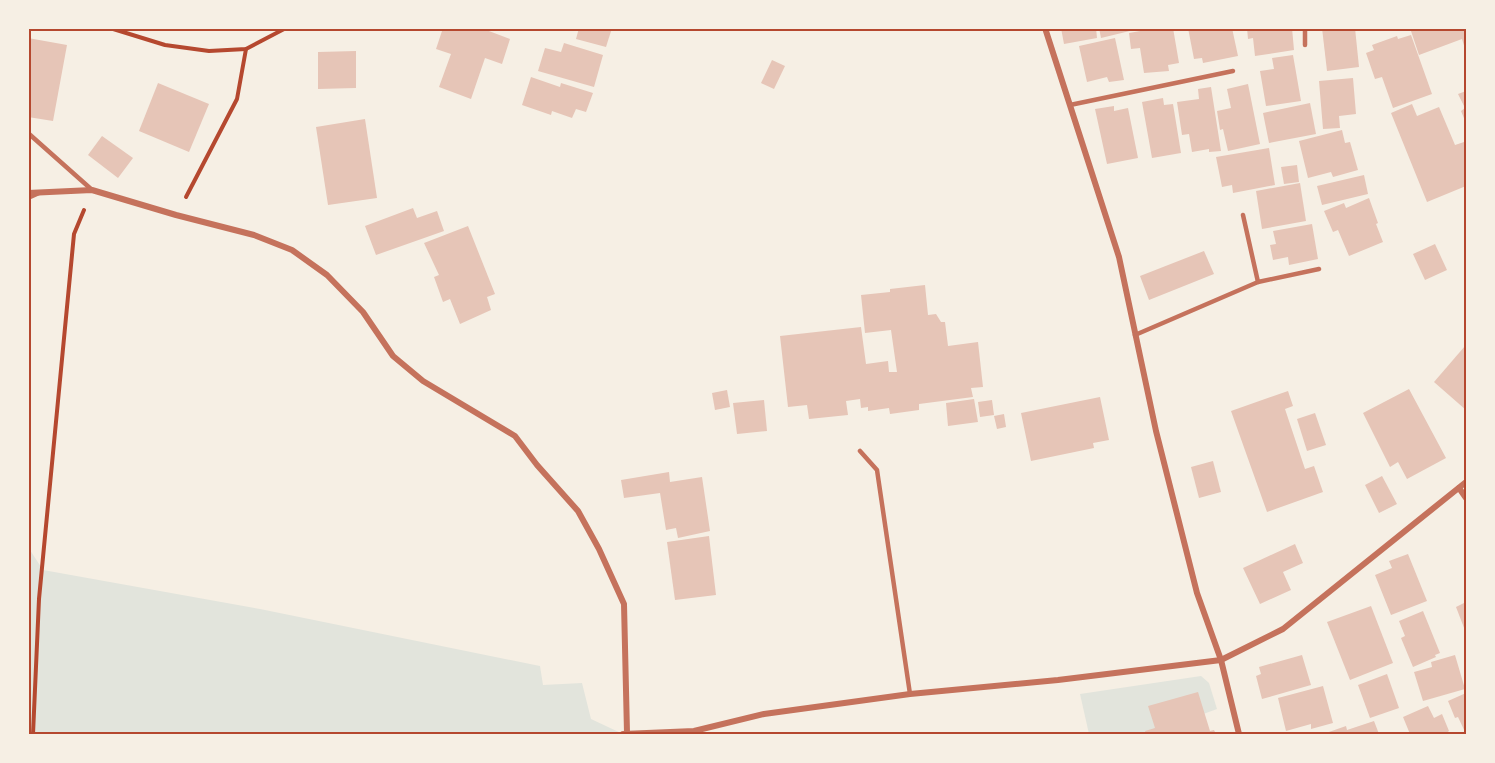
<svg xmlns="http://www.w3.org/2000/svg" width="1495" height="763" font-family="Mulish,sans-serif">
<rect width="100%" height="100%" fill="#f6efe4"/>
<g fill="#e2e4dc">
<polygon points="28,547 43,570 260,609 540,666 543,685 582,683 591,719 623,734 29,734"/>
<polygon points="1201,676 1209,683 1217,709 1149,734 1089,734 1080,694"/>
</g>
<g fill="#e6c5b7">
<polygon points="443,28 481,28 510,39 502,64 485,58 471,99 439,87 451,54 436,49"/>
<polygon points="579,28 612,28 606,47 576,39"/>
<polygon points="1061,28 1096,28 1097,38 1064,44"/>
<polygon points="1099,28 1134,28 1134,30 1101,38"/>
<polygon points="1157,28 1173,28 1179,63 1168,65 1169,71 1144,73 1140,48 1131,49 1129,33"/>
<polygon points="1188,28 1232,28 1238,56 1203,63 1202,58 1194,59"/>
<polygon points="1247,28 1292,28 1294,50 1255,56 1253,38 1248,39"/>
<polygon points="1322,28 1355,28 1359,67 1327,71"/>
<polygon points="1410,28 1457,28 1458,31 1466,28 1466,52 1462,39 1419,55"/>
<polygon points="1411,35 1432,94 1393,108 1382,77 1375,79 1366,53 1374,50 1372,45 1397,36 1398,39"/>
<polygon points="28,38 67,45 53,121 28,117 28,94 31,83 28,83"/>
<polygon points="1115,38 1124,80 1109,82 1107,77 1087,82 1079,46"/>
<polygon points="564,43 603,55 594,87 538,71 545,48 561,52"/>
<polygon points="356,51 356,88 318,89 318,52"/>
<polygon points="1293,55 1301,101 1266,106 1260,71 1274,69 1272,58"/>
<polygon points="772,60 785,66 774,89 761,83"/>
<polygon points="531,77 560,87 561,83 593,93 586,112 576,109 572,118 552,111 551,115 522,105"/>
<polygon points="1353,78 1356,114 1339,116 1340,128 1323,129 1319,81"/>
<polygon points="158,83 209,104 189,152 139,131"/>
<polygon points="1248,84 1260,144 1228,151 1223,129 1220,130 1217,111 1231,108 1227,89"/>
<polygon points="1211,87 1221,151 1209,152 1209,149 1192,152 1189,134 1182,135 1177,102 1199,99 1198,89"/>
<polygon points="1466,91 1466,123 1461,111 1465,108 1458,94"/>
<polygon points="1163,98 1164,105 1173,104 1181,153 1152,158 1142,102"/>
<polygon points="1310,103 1316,134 1269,143 1263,113"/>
<polygon points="1412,104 1417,116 1439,107 1455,145 1464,142 1466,149 1466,186 1427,202 1391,113"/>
<polygon points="1114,106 1114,111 1128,108 1138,158 1107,164 1095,109"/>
<polygon points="365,119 377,198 328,205 316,127"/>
<polygon points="1342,130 1345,143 1350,142 1358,170 1333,177 1331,172 1308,178 1299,141"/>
<polygon points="102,136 133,158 118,178 88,155"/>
<polygon points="1269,148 1275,185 1233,193 1232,185 1222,187 1216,157"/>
<polygon points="1297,165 1299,182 1284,184 1281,167"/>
<polygon points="1364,175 1368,194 1322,205 1317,186"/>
<polygon points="1300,183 1306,221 1262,229 1256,191"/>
<polygon points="1369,198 1378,223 1376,224 1383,242 1349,256 1338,230 1333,232 1324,211 1344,203 1346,208"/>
<polygon points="413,208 417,218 437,211 444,231 376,255 365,226"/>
<polygon points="1312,224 1318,259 1289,265 1288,257 1273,260 1270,245 1276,244 1273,231"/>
<polygon points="468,226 495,294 487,297 491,310 460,324 450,299 443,302 434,277 439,275 424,243"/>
<polygon points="1435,244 1447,270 1425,280 1413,254"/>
<polygon points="1204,251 1214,274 1149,300 1140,276"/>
<polygon points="925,285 928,315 936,314 941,322 945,322 948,346 978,342 983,387 971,388 973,397 919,404 919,410 890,414 889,408 868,411 868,407 861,408 860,399 846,401 848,415 809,419 807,405 788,407 780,336 861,327 866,364 888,361 889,372 897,372 891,330 865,333 861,295 890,292 890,289"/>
<polygon points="1465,346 1466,347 1466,410 1434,382"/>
<polygon points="1409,389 1446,458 1407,479 1398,462 1390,467 1363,413"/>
<polygon points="727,390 730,407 715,410 712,393"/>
<polygon points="1288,391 1293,406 1285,409 1305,469 1314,466 1323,492 1267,512 1231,411"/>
<polygon points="1100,397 1109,440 1093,443 1094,448 1031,461 1021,413"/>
<polygon points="974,399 978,422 948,426 946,403"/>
<polygon points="764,400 767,431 737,434 733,403"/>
<polygon points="992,400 994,415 980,417 978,402"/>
<polygon points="1315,413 1326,445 1307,451 1297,419"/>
<polygon points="1004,414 1006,427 997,429 994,416"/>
<polygon points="1213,461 1221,492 1199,498 1191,467"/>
<polygon points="669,472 670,482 702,477 710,531 678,538 676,528 666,530 660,493 624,498 621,480"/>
<polygon points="1382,476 1397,504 1379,513 1365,485"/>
<polygon points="709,536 716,595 675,600 667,542"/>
<polygon points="1295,544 1303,563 1283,572 1291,590 1260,604 1243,568"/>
<polygon points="1408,554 1427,601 1391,615 1375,575 1392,568 1389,561"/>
<polygon points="1466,602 1466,633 1456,607"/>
<polygon points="1371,606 1393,663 1350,680 1327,622"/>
<polygon points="1423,611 1440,653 1435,655 1436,657 1413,667 1401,638 1405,636 1399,621"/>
<polygon points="1302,655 1311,685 1262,699 1256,676 1261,674 1259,667"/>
<polygon points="1455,655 1465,689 1423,701 1414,672 1432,667 1431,662"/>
<polygon points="1387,674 1399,708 1370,718 1358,685"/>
<polygon points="1323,686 1333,723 1311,729 1311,724 1286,731 1278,698"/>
<polygon points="1198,692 1210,731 1214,730 1216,734 1146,734 1145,731 1155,728 1148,706"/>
<polygon points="1466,693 1466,734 1458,717 1455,718 1448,701"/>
<polygon points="1428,706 1434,718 1442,714 1449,731 1445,734 1410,734 1403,717"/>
<polygon points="1374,721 1379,734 1327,734 1326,733 1346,726 1347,730"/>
</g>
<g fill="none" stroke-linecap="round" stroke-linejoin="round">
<g stroke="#b5482f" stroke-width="4">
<polyline points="110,28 165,45 209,51 246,49 286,28"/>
<polyline points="186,197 237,99 246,49"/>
<polyline points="33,734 39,599 74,234 84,210"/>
</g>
<g stroke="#c5725c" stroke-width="4.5">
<polyline points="1305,28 1305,45"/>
<polyline points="1070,105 1233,71"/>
<polyline points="28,133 91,189"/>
<polyline points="28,198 39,193"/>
<polyline points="1243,215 1258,282"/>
<polyline points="1135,335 1258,282 1319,269"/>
<polyline points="860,451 877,470 910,694"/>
</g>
<g stroke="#c5725c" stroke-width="6">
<polyline points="1045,28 1119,257 1156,431 1197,593 1221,660 1239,734"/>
<polyline points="28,193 92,190 176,215 254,235 292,250 327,275 363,312 393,356 423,381 515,436 537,465 578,511 599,549 624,604 627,733"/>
<polyline points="1459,488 1466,498"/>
<polyline points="623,734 694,731 764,714 910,694 1058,680 1221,660 1283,629 1466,482"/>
</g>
</g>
<rect width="1495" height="763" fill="none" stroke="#f6efe4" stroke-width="60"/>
<rect x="30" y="30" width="1435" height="703" fill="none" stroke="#b5482f" stroke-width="2"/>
</svg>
